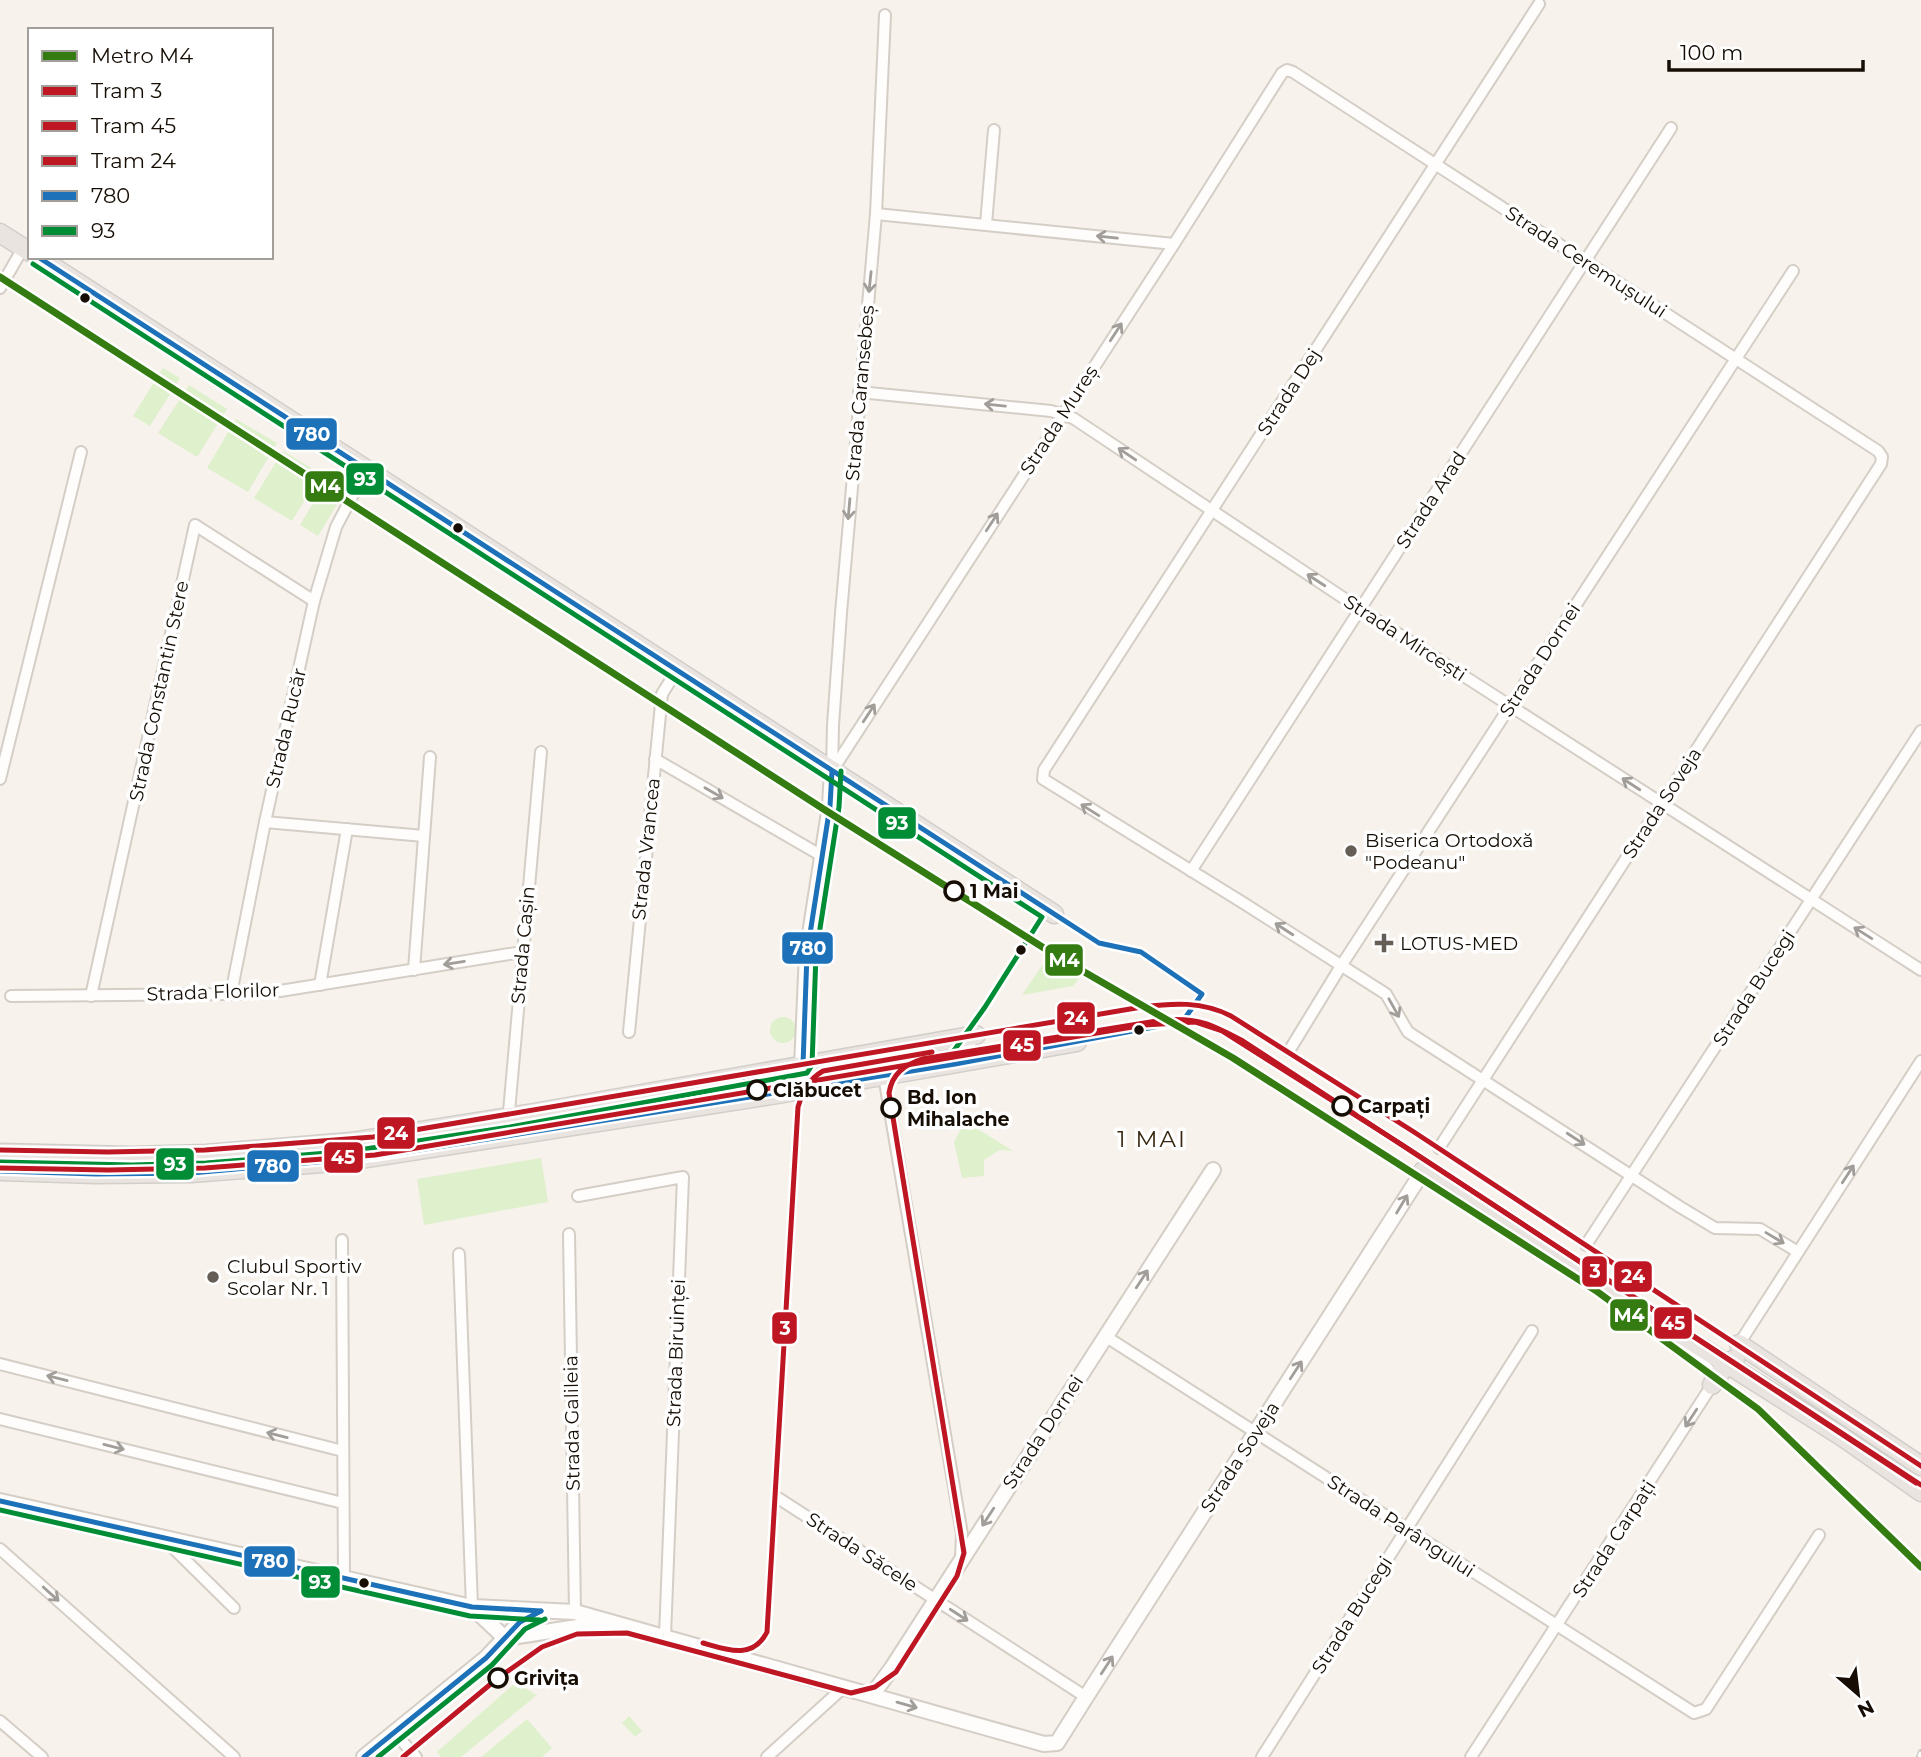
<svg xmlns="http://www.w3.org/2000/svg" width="1921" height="1757" font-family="Montserrat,sans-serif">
<rect width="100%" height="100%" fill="#f7f2ec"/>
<g fill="#dff0cd">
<polygon points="163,368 180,378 150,426 133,416"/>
<polygon points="189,385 227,409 197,457 158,433"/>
<polygon points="236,419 277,443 248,492 207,468"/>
<polygon points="283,451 321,474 292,521 254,498"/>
<polygon points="327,480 345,491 318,536 300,525"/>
<polygon points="1050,954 1082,974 1073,986 1022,995"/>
<circle cx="783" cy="1030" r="13"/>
<polygon points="965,1121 1013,1151 1000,1150 984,1160 984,1176 962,1178 954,1142"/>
<polygon points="541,1158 548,1202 424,1225 417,1179"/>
<polygon points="515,1683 537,1695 461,1757 441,1757 437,1752"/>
<polygon points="629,1716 642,1731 635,1737 622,1723"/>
<polygon points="527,1719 552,1748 542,1757 481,1757"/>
</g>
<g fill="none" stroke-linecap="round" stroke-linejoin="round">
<g stroke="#d5cec6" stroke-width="14">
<g id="minor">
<polyline points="1539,4 1044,770 1043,779 1245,904 1386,994 1408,1032 1680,1207 1715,1228 1760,1229 1798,1252"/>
<polyline points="876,214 1174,244"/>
<polyline points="986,224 994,130"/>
<polyline points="0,288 23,248"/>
<polyline points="859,392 1051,411 1073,418 1369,615 1921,970"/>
<polyline points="655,759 822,856"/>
<polyline points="832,771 1174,244 1282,73 1287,70 1293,72 1878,451 1882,457 1881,464 1439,1148"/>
<polyline points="832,771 833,725 841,613 876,214 885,15"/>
<polyline points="0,779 81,452"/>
<polyline points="265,822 424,836"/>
<polyline points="1191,871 1671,128"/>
<polyline points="414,970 430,757"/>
<polyline points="320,985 347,829"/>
<polyline points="231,994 265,822 314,601 336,527 366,470"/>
<polyline points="11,996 231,994 280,991 522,952"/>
<polyline points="91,996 195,525 314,601"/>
<polyline points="629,1032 662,694 677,670"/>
<polyline points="1289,1051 1341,966 1793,271"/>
<polyline points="955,1064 976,1035"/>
<polyline points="884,1076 962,1534 961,1558"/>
<polyline points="508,1123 541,752"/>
<polyline points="578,1196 683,1177 665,1636"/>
<polyline points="569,1234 575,1612"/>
<polyline points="342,1240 344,1577"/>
<polyline points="1586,1245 1921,731"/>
<polyline points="459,1254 472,1607"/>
<polyline points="1105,1336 1694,1713 1706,1709 1819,1535"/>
<polyline points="1739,1344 1921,1061"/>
<polyline points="0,1364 343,1451"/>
<polyline points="0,1419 343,1503"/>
<polyline points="778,1498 1086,1697"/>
<polyline points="164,1539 234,1608"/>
<polyline points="0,1549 234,1757"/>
<polyline points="0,1721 42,1757"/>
<polyline points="394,1732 416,1757"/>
<polyline points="767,1757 844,1687"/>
<polyline points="1262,1757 1532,1331"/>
<polyline points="1471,1757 1712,1385 1710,1371 1683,1342"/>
</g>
</g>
<g stroke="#d5cec6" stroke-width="18">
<g id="tertiary">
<polyline points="801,1089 807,953 830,806 832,771"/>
<polyline points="0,1501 472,1607 575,1612 1044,1744 1057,1743 1086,1697 1423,1171"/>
<polyline points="472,1607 505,1638 610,1622"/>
<polyline points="872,1695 892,1668 1213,1170"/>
<polyline points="364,1757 486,1658 520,1622 540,1612"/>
</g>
</g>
<g stroke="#d2cfcb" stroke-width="21">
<g id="primary">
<polyline points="0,233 30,252"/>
<polyline points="38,257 1054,914"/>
<polyline points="0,1153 132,1156 206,1154 351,1142 534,1113 976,1035"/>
<polyline points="0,1171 96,1174 191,1173 348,1161 778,1094 1077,1042"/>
<polyline points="1423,1171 1844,1438 1921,1492"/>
<polyline points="1739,1344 1921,1466"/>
<polyline points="1712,1385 1727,1363 1735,1359"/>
</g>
</g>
<use href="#minor" stroke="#fefdfc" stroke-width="10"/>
<use href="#tertiary" stroke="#fefdfc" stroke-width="14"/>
<use href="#primary" stroke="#eae4e1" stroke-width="18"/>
<g stroke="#c5c3c1" stroke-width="6">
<polyline id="rail" points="1919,1757 1921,1752"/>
</g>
<use href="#rail" stroke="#fff" stroke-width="3.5" stroke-dasharray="10" stroke-linecap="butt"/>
<g stroke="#fff" stroke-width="10">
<g id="bus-1">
<polyline points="743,1077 803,1065 807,953 830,806 832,771"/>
<polyline points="0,1171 96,1174 191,1173 375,1157 955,1064 1170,1024 1185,1018 1202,994 1141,952 1099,943 38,257"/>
<polyline points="0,1501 472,1607 541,1611"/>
<polyline points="364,1757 486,1658 520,1622 541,1611"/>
</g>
</g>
<g stroke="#fff" stroke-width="10">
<g id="bus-2">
<polyline points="33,264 1042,917 985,1007 948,1059"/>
<polyline points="0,1162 132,1165 206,1163 352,1151 510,1127 807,1073 812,1065 816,954 839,807 841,771"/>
<polyline points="0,1510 470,1616 540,1620"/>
<polyline points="378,1757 492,1665 525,1629 545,1619"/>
</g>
</g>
<use href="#bus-1" stroke="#1d71b8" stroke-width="5"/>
<use href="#bus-2" stroke="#008d36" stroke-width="5"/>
<g stroke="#fff" stroke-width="10">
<g id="tram-1">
<path d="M703 1643C727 1650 753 1660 767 1632L798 1107C803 1091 809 1079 823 1071L932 1052"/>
<path d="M403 1757 498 1678 542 1647 577 1634 627 1633 851 1693 875 1687 896 1672 957 1576 964 1553 889 1093C892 1074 904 1065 922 1059L1163 1020C1198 1017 1213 1025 1243 1041L1921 1485"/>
</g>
</g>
<g stroke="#fff" stroke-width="10">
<polyline id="tram-2" points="0,1168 108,1170 205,1168 375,1155 1144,1025 1195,1022 1222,1031 1404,1146 1916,1483"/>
</g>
<g stroke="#fff" stroke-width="10">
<path id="tram-3" d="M0 1150 108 1152 205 1150 373 1137 1142 1007C1173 1003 1202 1001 1231 1016L1414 1132 1921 1466"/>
</g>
<use href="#tram-1" stroke="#be1622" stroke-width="5"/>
<use href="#tram-2" stroke="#be1622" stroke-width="5"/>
<use href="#tram-3" stroke="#be1622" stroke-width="5"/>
<g stroke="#fff" stroke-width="12">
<polyline id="metro-1" points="0,277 825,810 1055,955 1233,1058 1595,1290 1758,1409 1921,1567"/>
</g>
<use href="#metro-1" stroke="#347c11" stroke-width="7"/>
</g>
<defs><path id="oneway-shaft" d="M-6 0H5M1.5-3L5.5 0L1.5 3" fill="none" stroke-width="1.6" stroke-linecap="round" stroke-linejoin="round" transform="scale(1.75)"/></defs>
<g stroke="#a19d99">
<use href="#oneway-shaft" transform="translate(1107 237) rotate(-174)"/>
<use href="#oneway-shaft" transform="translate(870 282) rotate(96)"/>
<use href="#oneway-shaft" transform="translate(1116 332) rotate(-57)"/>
<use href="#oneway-shaft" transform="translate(995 405) rotate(-174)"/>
<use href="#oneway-shaft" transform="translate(1127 454) rotate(-146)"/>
<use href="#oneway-shaft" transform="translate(849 509) rotate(95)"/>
<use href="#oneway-shaft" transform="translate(992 522) rotate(-57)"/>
<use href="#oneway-shaft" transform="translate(1316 580) rotate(-147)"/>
<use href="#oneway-shaft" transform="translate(869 713) rotate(-57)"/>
<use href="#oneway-shaft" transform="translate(1631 784) rotate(-147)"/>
<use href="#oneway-shaft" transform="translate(714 793) rotate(30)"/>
<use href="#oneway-shaft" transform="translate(1090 810) rotate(-148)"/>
<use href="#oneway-shaft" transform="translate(1284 929) rotate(-147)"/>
<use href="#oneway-shaft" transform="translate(1863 933) rotate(-148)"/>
<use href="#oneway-shaft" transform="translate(454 963) rotate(171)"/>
<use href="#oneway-shaft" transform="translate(1394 1008) rotate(61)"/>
<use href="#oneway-shaft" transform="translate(1576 1139) rotate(33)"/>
<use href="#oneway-shaft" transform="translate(1848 1174) rotate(-57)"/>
<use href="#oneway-shaft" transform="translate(1402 1204) rotate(-59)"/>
<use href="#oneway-shaft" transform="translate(1775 1238) rotate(31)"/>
<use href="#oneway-shaft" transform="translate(1142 1279) rotate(-57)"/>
<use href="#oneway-shaft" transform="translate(1296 1370) rotate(-57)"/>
<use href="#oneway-shaft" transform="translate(57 1378) rotate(-166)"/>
<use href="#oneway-shaft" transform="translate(1691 1418) rotate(123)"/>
<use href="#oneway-shaft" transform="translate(277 1435) rotate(-166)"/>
<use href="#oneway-shaft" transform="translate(114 1447) rotate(14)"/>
<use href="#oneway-shaft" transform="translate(988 1517) rotate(123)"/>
<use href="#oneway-shaft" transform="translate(51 1594) rotate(42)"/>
<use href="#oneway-shaft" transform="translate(959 1615) rotate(33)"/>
<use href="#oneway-shaft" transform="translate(1107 1665) rotate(-57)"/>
<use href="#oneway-shaft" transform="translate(907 1705) rotate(16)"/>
</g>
<g fill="#160e05" stroke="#fff" stroke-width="2.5">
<circle cx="85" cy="298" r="6"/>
<circle cx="458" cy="528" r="6"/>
<circle cx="1021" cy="950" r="6"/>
<circle cx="1139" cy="1030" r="6"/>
<circle cx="364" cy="1583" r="6"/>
</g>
<g fill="#655e56" stroke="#fff" stroke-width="2.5">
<circle cx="1351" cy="851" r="7"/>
<path d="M1380.5 932.5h7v7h7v7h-7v7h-7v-7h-7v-7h7z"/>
<circle cx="213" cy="1277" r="7"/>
</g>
<g fill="#fff" stroke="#160e05" stroke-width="3.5">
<circle cx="954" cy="891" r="9"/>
<circle cx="757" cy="1090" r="9"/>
<circle cx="1342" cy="1106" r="9"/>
<circle cx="891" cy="1108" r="9"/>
<circle cx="498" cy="1678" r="9"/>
</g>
<g text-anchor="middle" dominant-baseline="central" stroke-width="7" stroke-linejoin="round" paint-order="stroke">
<g font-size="19" fill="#160e05" stroke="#fff">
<text transform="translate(1586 262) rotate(33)">Strada Ceremușului</text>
<text transform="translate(1289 392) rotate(-57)">Strada Dej</text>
<text transform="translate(860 393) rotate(-85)">Strada Caransebeș</text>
<text transform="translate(1059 420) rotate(-57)">Strada Mureș</text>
<text transform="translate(1431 500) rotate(-57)">Strada Arad</text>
<text transform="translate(1405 638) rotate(33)">Strada Mircești</text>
<text transform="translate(1540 660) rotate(-57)">Strada Dornei</text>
<text transform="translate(159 691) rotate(-78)">Strada Constantin Stere</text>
<text transform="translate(286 728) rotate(-77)">Strada Rucăr</text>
<text transform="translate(1662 803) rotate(-57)">Strada Soveja</text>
<text transform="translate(646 849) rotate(-84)">Strada Vrancea</text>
<text transform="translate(523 945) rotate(-85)">Strada Cașin</text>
<text transform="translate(1754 988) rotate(-57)">Strada Bucegi</text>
<text transform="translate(213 992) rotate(-2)">Strada Florilor</text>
<text transform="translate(676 1353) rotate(-88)">Strada Biruinței</text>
<text transform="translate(572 1423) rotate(-91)">Strada Galileia</text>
<text transform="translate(1043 1432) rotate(-57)">Strada Dornei</text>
<text transform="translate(1240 1457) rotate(-57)">Strada Soveja</text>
<text transform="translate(1401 1526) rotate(33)">Strada Parângului</text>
<text transform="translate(1614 1539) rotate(-57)">Strada Carpați</text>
<text transform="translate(862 1552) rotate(33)">Strada Săcele</text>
<text transform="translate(1352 1615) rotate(-58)">Strada Bucegi</text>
</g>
<g font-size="19" fill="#160e05" stroke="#fff" text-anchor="start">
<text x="1365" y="840">Biserica Ortodoxă<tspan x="1365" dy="22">"Podeanu"</tspan></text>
<text x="1400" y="943">LOTUS-MED</text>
<text x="227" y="1266">Clubul Sportiv<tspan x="227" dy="22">Scolar Nr. 1</tspan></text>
</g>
<g font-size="19" font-weight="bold" fill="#160e05" stroke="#fff" text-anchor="start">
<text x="970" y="891">1 Mai</text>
<text x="773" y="1090">Clăbucet</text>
<text x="907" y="1097">Bd. Ion<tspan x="907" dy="22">Mihalache</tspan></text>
<text x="1358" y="1106">Carpați</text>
<text x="514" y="1678">Grivița</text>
</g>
<g font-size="23" letter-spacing="2" fill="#392710" stroke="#fff">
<text x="1152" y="1139">1 MAI</text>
</g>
</g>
<g stroke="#fff" stroke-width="2.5">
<rect x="285" y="417" width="53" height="34" rx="7" fill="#1d71b8"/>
<rect x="345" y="462" width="40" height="34" rx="7" fill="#008d36"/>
<rect x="304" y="470" width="41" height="33" rx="7" fill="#347c11"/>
<rect x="877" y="806" width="40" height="34" rx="7" fill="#008d36"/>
<rect x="781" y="931" width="53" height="34" rx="7" fill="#1d71b8"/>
<rect x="1044" y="943" width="40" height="34" rx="7" fill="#347c11"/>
<rect x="1056" y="1001" width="40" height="34" rx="7" fill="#be1622"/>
<rect x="1002" y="1029" width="40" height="33" rx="7" fill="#be1622"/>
<rect x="376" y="1116" width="40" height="34" rx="7" fill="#be1622"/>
<rect x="323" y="1141" width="41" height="33" rx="7" fill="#be1622"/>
<rect x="155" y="1147" width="40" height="34" rx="7" fill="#008d36"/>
<rect x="246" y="1149" width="54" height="34" rx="7" fill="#1d71b8"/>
<rect x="1581" y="1255" width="27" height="33" rx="7" fill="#be1622"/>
<rect x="1613" y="1260" width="40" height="33" rx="7" fill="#be1622"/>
<rect x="1609" y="1298" width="40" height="34" rx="7" fill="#347c11"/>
<rect x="1653" y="1306" width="40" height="34" rx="7" fill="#be1622"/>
<rect x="771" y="1311" width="27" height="34" rx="7" fill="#be1622"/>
<rect x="243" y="1545" width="53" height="33" rx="7" fill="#1d71b8"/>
<rect x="300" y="1565" width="41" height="34" rx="7" fill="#008d36"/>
</g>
<g font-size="19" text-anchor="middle" font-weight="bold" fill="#fff">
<text x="312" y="441">780</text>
<text x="365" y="486">93</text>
<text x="325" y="493">M4</text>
<text x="897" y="830">93</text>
<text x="808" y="955">780</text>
<text x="1064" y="967">M4</text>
<text x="1076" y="1025">24</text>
<text x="1022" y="1052">45</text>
<text x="396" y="1140">24</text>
<text x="343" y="1164">45</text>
<text x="175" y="1171">93</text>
<text x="273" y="1173">780</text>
<text x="1595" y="1278">3</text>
<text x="1633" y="1283">24</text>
<text x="1629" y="1322">M4</text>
<text x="1673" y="1330">45</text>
<text x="785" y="1335">3</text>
<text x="270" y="1568">780</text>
<text x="320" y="1589">93</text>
</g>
<rect x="28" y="28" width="245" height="231" fill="#ffffff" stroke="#a29f9b" stroke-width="2"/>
<rect x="42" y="51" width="35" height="10" fill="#347c11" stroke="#a29f9b" stroke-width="2"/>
<text x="91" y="63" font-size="21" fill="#160e05">Metro M4</text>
<rect x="42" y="86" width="35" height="10" fill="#be1622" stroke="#a29f9b" stroke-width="2"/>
<text x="91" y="98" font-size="21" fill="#160e05">Tram 3</text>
<rect x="42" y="121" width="35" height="10" fill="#be1622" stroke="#a29f9b" stroke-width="2"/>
<text x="91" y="133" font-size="21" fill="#160e05">Tram 45</text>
<rect x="42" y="156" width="35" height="10" fill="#be1622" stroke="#a29f9b" stroke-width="2"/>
<text x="91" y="168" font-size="21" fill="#160e05">Tram 24</text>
<rect x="42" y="191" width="35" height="10" fill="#1d71b8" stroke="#a29f9b" stroke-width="2"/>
<text x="91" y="203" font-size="21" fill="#160e05">780</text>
<rect x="42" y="226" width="35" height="10" fill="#008d36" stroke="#a29f9b" stroke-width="2"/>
<text x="91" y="238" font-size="21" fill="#160e05">93</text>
<g transform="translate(1858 1694) rotate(152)" stroke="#ffffff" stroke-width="5" paint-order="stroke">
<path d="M0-5L12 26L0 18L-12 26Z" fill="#160e05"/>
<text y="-10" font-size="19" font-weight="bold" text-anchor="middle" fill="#160e05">N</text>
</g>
<path d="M1669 60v10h194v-10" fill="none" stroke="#160e05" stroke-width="3.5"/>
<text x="1680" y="60" font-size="21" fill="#160e05" stroke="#ffffff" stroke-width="5" paint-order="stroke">100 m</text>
</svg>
